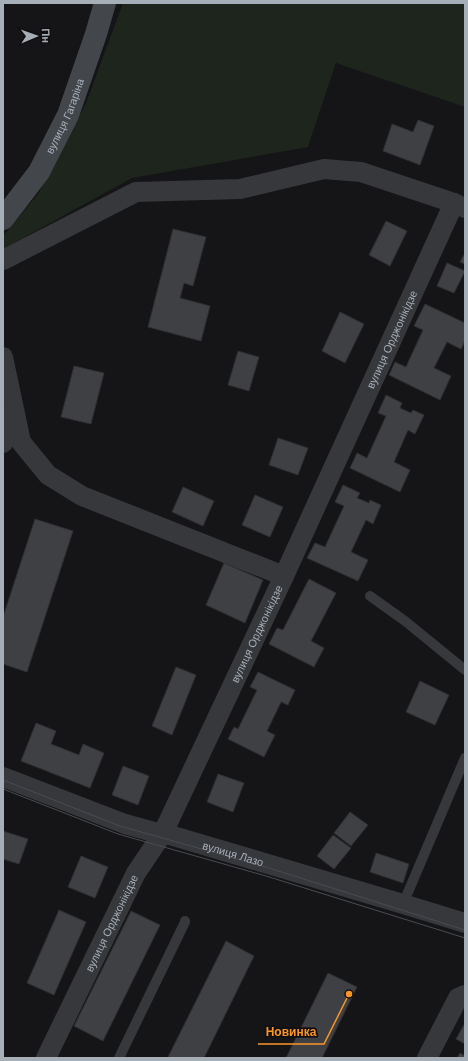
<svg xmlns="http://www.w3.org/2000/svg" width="468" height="1061" font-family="Helvetica,sans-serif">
<rect width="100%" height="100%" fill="#151517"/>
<polygon fill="#1d251d" points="123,3 465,3 465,107 336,63 308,147 132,178 3,249 3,236 38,194 86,103"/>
<g fill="#3f4044" stroke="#2f2f33">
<polygon points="418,120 434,126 420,165 383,151 392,124 413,132"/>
<polygon points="386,221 407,231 390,266 369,255"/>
<polygon points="173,229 206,237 193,286 184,283 180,298 210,306 201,341 148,327"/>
<polygon points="465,253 465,264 460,262"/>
<polygon points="447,263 465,271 454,293 437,286"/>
<polygon points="425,304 465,323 465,341 461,349 447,342 434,368 451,376 440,400 389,375 395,362 406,367 423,330 414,326"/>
<polygon points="340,312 364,324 345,363 322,351"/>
<polygon points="238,351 259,357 249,391 228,385"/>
<polygon points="74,366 104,373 91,424 61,417"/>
<polygon points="386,395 402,403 400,408 411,413 413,410 424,415 415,434 408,430 394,462 410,470 400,492 350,468 357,453 367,458 386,416 378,413"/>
<polygon points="278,438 308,448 298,475 269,465"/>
<polygon points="343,485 360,493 357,498 369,503 370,500 381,505 373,524 366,520 351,552 368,560 358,581 307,558 315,543 325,547 344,506 335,502"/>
<polygon points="183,487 214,501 203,526 172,512"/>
<polygon points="255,495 283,507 270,537 242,525"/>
<polygon points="35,519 73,531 27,672 3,664 3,617"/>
<polygon points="224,563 263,580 245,623 206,605"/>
<polygon points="309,579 336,593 311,641 324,648 314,667 269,644 277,628 283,630"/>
<polygon points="176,667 196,675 172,735 152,726"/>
<polygon points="258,672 295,690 288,705 281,702 267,731 275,735 264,757 228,739 234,727 238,729 257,690 250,687"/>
<polygon points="420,681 449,695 435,725 406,712"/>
<polygon points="36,723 56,731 51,744 79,755 83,744 104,753 90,788 21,761"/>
<polygon points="123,766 149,776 138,805 112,795"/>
<polygon points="218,774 244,783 233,812 207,802"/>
<polygon points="350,812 368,825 351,846 334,833"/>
<polygon points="3,831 28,839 19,864 3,859"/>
<polygon points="333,835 351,848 334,869 317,856"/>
<polygon points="376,853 409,864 403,883 370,872"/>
<polygon points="81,856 108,867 95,898 68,887"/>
<polygon points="59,910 86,922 54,995 27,983"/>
<polygon points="131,911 160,925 103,1041 74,1026"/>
<polygon points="226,941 254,956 204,1058 170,1058 168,1057"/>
<polygon points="328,973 357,987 322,1058 286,1058"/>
<polygon points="465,1023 465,1044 456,1039"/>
<polygon points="460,1053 465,1056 465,1058 457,1058"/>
</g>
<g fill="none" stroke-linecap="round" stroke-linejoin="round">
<g stroke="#36383c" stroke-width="10">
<polyline points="370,596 405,621 465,670"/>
<polyline points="403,904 465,758"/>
<polyline points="119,1058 185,922 185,921"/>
</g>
<g stroke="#36383c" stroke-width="20">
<polyline points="3,260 136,192 240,189 324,169 361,172 454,203 465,208"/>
<polyline points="3,357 21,442 48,475 82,496 284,576"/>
<polyline points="3,443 13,411"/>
<path id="s1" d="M3 777 125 824 154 832 163 833 403 904 465 923"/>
<path id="s2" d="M46 1058 136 873 163 833 284 576 454 203"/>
<polyline points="427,1058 458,998 465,995"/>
</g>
<path stroke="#43474c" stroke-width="22" id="s3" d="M3 219 39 172 68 115 96 34 105 3"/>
<g stroke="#484c51" stroke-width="1">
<polyline points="3,780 120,826 269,868 465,930"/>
<polyline points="3,789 118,834 266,876 465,938"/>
</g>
</g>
<g text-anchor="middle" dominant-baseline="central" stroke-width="3.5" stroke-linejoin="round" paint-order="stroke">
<g font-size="11" fill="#a6aeb8" stroke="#101012">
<text stroke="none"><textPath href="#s3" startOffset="121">вулиця Гагаріна</textPath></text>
<text stroke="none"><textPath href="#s2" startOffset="798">вулиця Орджонікідзе</textPath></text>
<text stroke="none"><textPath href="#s2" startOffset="474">вулиця Орджонікідзе</textPath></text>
<text stroke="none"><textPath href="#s1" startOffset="243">вулиця Лазо</textPath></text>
<text stroke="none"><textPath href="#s2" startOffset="150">вулиця Орджонікідзе</textPath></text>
</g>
</g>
<path fill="none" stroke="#fc9527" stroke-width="1.5" d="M349 994L324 1044H258"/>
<circle fill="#fc9527" stroke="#101012" stroke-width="1.5" cx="349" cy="994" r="4"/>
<g font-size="12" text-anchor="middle" font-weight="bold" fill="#fc9527" stroke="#101012" stroke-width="3.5" stroke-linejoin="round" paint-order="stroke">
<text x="291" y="1036">Новинка</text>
</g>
<rect width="468" height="1061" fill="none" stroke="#a6aeb8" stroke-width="8"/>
<g transform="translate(36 36) rotate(88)" stroke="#101012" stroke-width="3" paint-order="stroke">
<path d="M0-3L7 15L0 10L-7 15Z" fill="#a6aeb8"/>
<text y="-6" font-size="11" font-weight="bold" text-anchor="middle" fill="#a6aeb8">Пн</text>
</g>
</svg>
